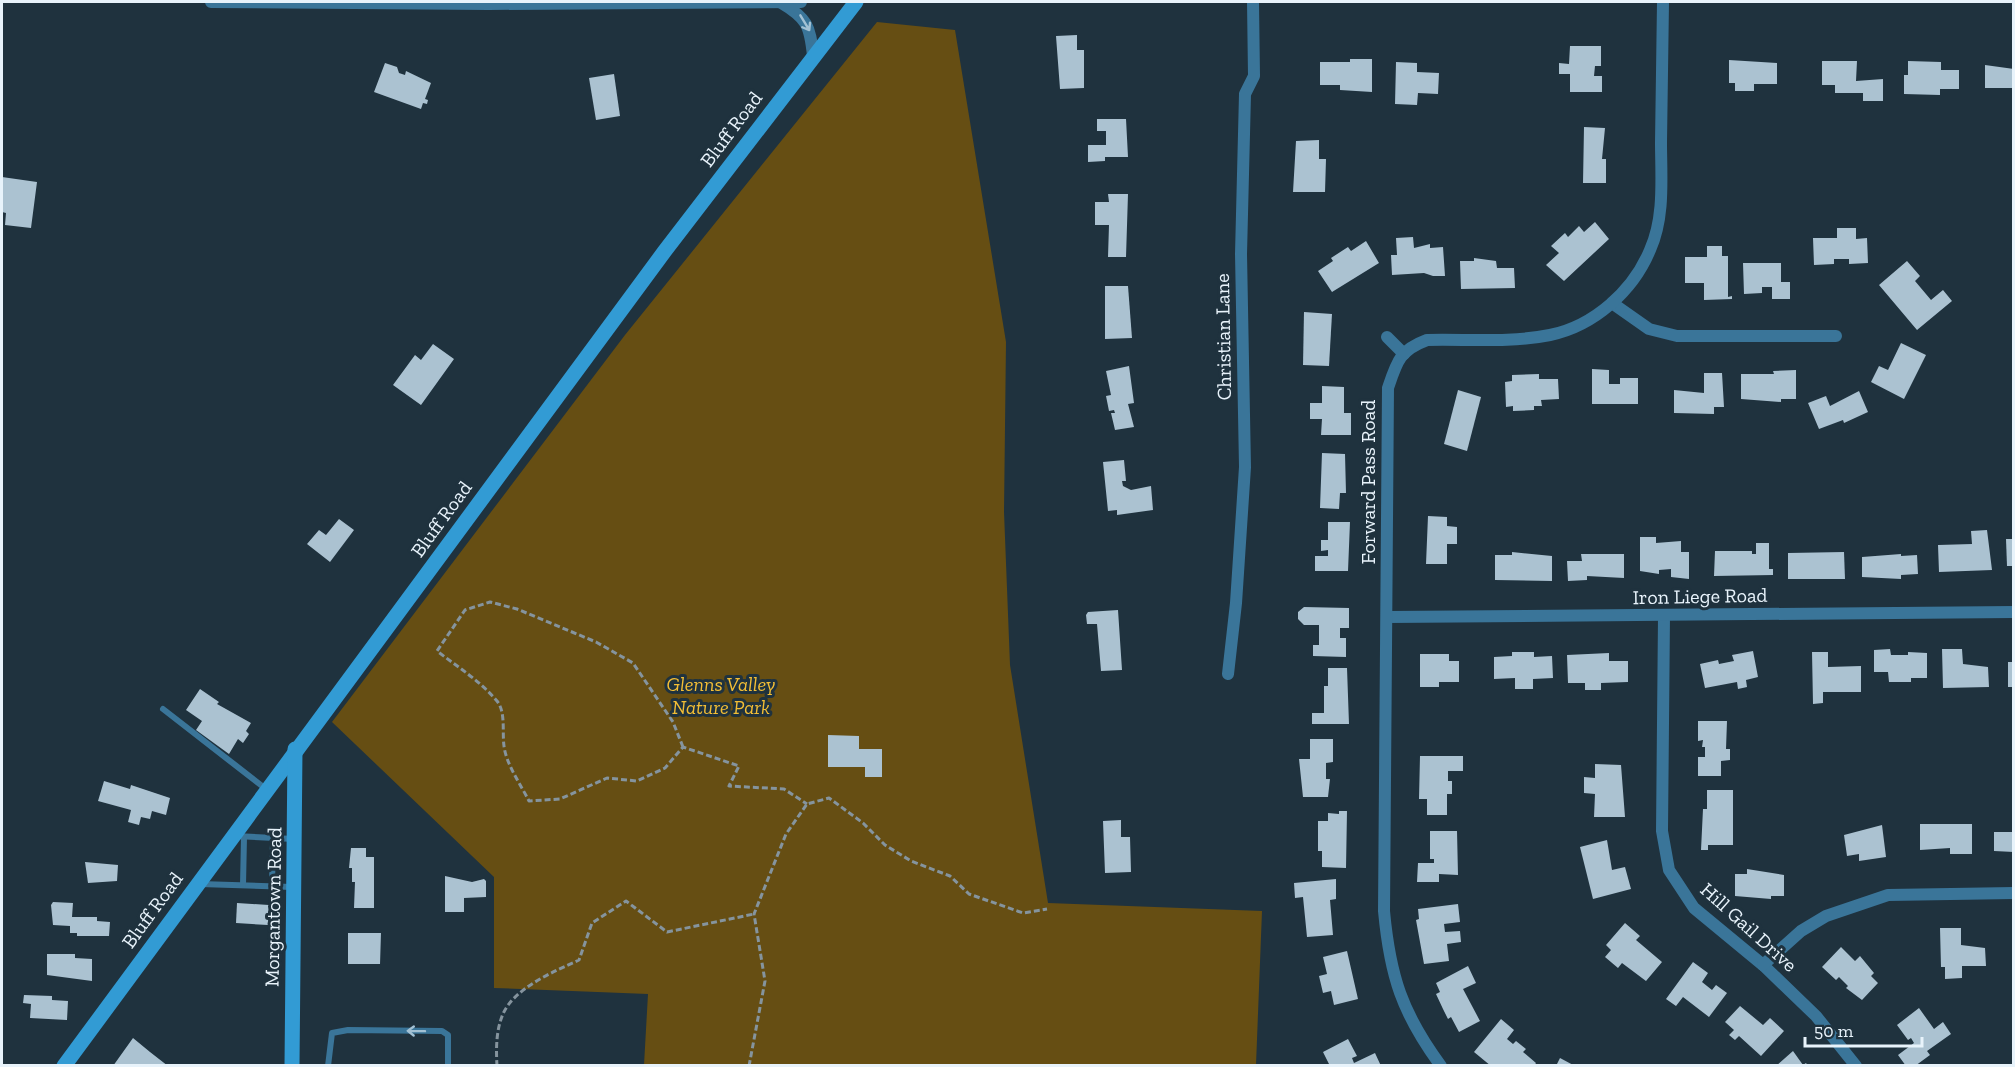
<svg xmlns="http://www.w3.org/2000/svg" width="2015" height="1067" font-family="'Zilla Slab',serif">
<rect width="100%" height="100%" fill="#1f323e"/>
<polygon fill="#664e13" points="877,22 955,30 1006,342 1004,512 1010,665 1048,903 1262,911 1256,1065 644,1065 648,994 494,988 494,877 332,722 625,335"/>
<g fill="#abc2d1">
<polygon points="1077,35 1077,50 1084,50 1084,88 1060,89 1056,36"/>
<polygon points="1570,46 1601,46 1601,66 1595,66 1594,76 1602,76 1602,92 1570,92 1570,74 1559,74 1559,63 1569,64"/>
<polygon points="1350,59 1372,59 1372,92 1340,90 1340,85 1320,85 1320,62 1350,62"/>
<polygon points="1729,60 1777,63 1777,84 1754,84 1754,91 1735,91 1735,83 1729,83"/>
<polygon points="1822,61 1857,61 1856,81 1883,79 1883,101 1863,101 1863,93 1835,93 1835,85 1822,85"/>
<polygon points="1908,61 1941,62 1941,70 1959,70 1959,89 1940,89 1940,95 1904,94 1904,75 1908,75"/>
<polygon points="1396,62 1417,63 1417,72 1439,73 1438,94 1418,93 1417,105 1395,104"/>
<polygon points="385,63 397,67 399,73 405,75 406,71 431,83 425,99 428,100 427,104 423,103 421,109 374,92"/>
<polygon points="1985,65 2014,69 2014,88 1985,88"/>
<polygon points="614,74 620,116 596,120 589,78"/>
<polygon points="1097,119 1126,119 1128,157 1105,157 1105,161 1088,162 1088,145 1106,145 1106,131 1097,131"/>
<polygon points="1584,127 1605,128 1602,159 1606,159 1606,183 1583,183"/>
<polygon points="1319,140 1319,159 1326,159 1325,192 1293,192 1296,141"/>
<polygon points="2,177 37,182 31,228 5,225 6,213 2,212"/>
<polygon points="1108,194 1128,194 1126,257 1108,257 1109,225 1095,225 1095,202 1109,202"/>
<polygon points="1595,222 1609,239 1564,281 1546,265 1559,253 1551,246 1565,233 1568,237 1579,226 1584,232"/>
<polygon points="1837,228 1856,228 1856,239 1867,238 1868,263 1849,264 1849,259 1834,259 1834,264 1814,265 1813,238 1837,238"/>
<polygon points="1413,237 1414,248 1430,244 1430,248 1443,247 1445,276 1433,276 1424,273 1392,275 1391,255 1397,255 1396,238"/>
<polygon points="1366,241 1379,263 1332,292 1318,271 1333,261 1331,258 1348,247 1351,251"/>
<polygon points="1707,246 1722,246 1722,256 1728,256 1728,297 1732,296 1732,299 1704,300 1704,283 1685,283 1685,257 1707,257"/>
<polygon points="1474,258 1496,261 1497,268 1514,268 1515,288 1461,289 1460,261 1474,261"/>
<polygon points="1907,261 1920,276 1915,281 1931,300 1943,290 1952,301 1917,330 1879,285"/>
<polygon points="1743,263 1781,263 1781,282 1790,282 1790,299 1772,299 1772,287 1762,287 1762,293 1744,294"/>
<polygon points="1105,286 1128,286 1132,338 1105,339"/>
<polygon points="1304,312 1332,314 1329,366 1303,365"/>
<polygon points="1901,343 1926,355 1904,399 1871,382 1879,366 1888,370"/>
<polygon points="433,344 454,359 421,405 393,385 415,355 421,360"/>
<polygon points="1129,366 1134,403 1128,404 1134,427 1115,430 1111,413 1115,413 1114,410 1109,411 1106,396 1111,395 1106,371"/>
<polygon points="1592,369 1609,370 1609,384 1620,384 1620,378 1638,378 1638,404 1592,404"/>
<polygon points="1796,370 1796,399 1781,399 1781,402 1741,399 1741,374 1774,374 1773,371"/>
<polygon points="1704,373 1722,373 1724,407 1714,407 1714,414 1674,413 1674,390 1704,393"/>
<polygon points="1539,374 1539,379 1558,379 1559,399 1541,400 1542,406 1534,406 1534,410 1513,411 1513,406 1506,407 1505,382 1512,381 1512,375"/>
<polygon points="1322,386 1344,387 1344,413 1351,413 1351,435 1321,435 1322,419 1310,419 1310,403 1322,403"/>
<polygon points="1458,390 1481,397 1467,451 1444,444"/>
<polygon points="1859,391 1868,412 1844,423 1843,420 1819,429 1808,403 1826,396 1830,406"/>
<polygon points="1322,453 1345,454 1346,493 1340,493 1339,509 1320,508"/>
<polygon points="1124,460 1126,481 1122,481 1123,486 1131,490 1151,486 1153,510 1117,515 1117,510 1108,511 1103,462"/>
<polygon points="1428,516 1447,517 1447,526 1457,527 1457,544 1447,544 1447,564 1426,564"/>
<polygon points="339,519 354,530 330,562 307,544 319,530 326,535"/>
<polygon points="1328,522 1350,522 1348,571 1315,571 1315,556 1328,556 1328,550 1321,551 1321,540 1328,540"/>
<polygon points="1987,530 1992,570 1939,572 1938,545 1972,544 1971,531"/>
<polygon points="1640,537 1656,537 1656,543 1681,541 1681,552 1689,552 1689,579 1671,577 1671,569 1659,570 1659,574 1640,571"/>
<polygon points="2006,539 2014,539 2014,566 2007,566"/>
<polygon points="1756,543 1769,543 1769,569 1773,569 1773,575 1714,576 1715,551 1752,551 1752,554 1756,554"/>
<polygon points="1512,552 1552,556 1552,581 1495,580 1495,555 1512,555"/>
<polygon points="1844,552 1845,579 1788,579 1788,553"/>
<polygon points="1581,554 1624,554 1624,578 1587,576 1587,580 1568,581 1567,561 1582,561"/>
<polygon points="1901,554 1901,556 1917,555 1918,574 1901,575 1901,579 1862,577 1862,557"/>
<polygon points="1304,607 1349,608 1349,628 1340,628 1340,638 1346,638 1346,657 1313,656 1313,645 1319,645 1319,625 1304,625 1298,619 1298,612"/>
<polygon points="1118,610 1122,670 1101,671 1097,624 1087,624 1086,615 1088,612"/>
<polygon points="1890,649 1891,655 1908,655 1908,652 1927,653 1927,678 1911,678 1911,682 1889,682 1888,672 1874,672 1874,650"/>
<polygon points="1942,649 1962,649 1963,664 1988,667 1989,687 1943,688"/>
<polygon points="1753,651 1758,677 1746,680 1747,687 1738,689 1737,682 1705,688 1700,664 1718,660 1719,664 1734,661 1732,655"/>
<polygon points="1512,652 1534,652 1534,657 1552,656 1553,678 1533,679 1533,689 1515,689 1515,678 1494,679 1494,657 1512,656"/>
<polygon points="1812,652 1828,652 1828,667 1861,666 1861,692 1823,692 1823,703 1813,704"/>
<polygon points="1609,653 1609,661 1628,661 1628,682 1601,683 1601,690 1585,690 1585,683 1568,683 1567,655"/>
<polygon points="1420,654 1449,654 1449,661 1459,661 1459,682 1439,682 1439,687 1420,687"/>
<rect x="2008" y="662" width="6" height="25"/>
<polygon points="1328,668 1347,668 1349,724 1312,724 1312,713 1324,713 1324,686 1328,686"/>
<polygon points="200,689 219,702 217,704 251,723 246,731 249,734 243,743 238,739 229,754 196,730 202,721 186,710"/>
<polygon points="1698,721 1727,721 1726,749 1730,749 1730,760 1721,761 1721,776 1698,776 1698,757 1705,757 1705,747 1702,747 1703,740 1698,741"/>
<polygon points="828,735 859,736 859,749 882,749 882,777 865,777 865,767 828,767"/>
<polygon points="1310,739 1333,739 1333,762 1326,763 1326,779 1330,779 1328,797 1303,797 1299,759 1310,759"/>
<polygon points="1420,756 1463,756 1463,771 1448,771 1448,781 1452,781 1452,794 1447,794 1447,815 1427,815 1427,799 1419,799"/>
<polygon points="1595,764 1621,765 1625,817 1594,817 1595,794 1584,793 1584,777 1595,778"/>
<polygon points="104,781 130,789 131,785 170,798 166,815 152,811 150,819 141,817 139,825 128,822 131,810 98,801"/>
<polygon points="1707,790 1733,790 1733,845 1708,845 1708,850 1701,850 1703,809 1707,809"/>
<polygon points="1339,811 1347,811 1346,868 1322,867 1322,851 1318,851 1318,821 1328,821 1328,813 1339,814"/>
<polygon points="1121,820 1121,837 1130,837 1131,872 1105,873 1103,821"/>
<polygon points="1920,824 1972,824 1972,854 1950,854 1950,848 1920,850"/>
<polygon points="1882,825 1886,857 1859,861 1859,854 1847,856 1844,835"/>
<polygon points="1430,831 1457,831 1458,875 1439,874 1439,882 1417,882 1418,863 1434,863 1434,859 1430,859"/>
<polygon points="1994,832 2014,832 2014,852 1994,851"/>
<polygon points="1607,840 1612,870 1625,867 1631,889 1593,899 1580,847"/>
<polygon points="351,848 366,848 366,857 374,857 374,908 354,908 355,882 352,882 352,868 349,868"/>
<polygon points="85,862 118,865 117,881 88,883"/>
<polygon points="1747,869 1784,875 1784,896 1771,896 1771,899 1735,896 1735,874 1747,874"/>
<polygon points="445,876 472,882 484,879 486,881 486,897 464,898 464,912 445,912"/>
<polygon points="1336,879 1336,899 1330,900 1333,935 1307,937 1303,897 1295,898 1294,883"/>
<polygon points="53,902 73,903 72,917 97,917 97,921 110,922 109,936 77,936 77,933 70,933 70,926 53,925 51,905"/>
<polygon points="237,903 269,905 268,925 236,923"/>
<polygon points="1458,904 1460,922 1444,924 1445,932 1460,931 1461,942 1447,944 1449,961 1424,964 1416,920 1419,919 1418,909"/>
<polygon points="1625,923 1640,936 1636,940 1662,962 1646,981 1622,963 1618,968 1605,957 1611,950 1606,945"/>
<polygon points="1940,928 1961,928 1961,945 1985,948 1986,966 1962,966 1962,978 1945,979 1945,967 1941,967"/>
<polygon points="348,933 381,933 380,964 348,964"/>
<polygon points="1841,947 1855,961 1860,956 1874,973 1871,976 1878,983 1862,1000 1846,988 1848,986 1839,977 1836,980 1822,967"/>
<polygon points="1347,951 1358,999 1334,1005 1331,991 1323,993 1319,976 1327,974 1323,957"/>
<polygon points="47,954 75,954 75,958 92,959 92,981 47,975"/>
<polygon points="1693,962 1708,973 1702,982 1712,990 1716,985 1727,993 1709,1017 1683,997 1676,1006 1666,999"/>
<polygon points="1468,966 1476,983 1463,989 1480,1021 1459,1032 1451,1017 1448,1019 1443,1009 1436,994 1440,992 1436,983"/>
<polygon points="24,995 52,996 52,1000 68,1001 67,1020 30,1018 31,1004 23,1003"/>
<polygon points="1740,1006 1763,1025 1770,1018 1784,1031 1761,1056 1739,1036 1735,1040 1729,1035 1734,1030 1725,1022"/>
<polygon points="1919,1008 1934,1029 1943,1022 1951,1034 1927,1051 1930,1055 1915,1066 1906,1066 1898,1055 1914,1043 1911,1038 1908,1040 1897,1025"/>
<polygon points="1501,1019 1514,1030 1507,1039 1513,1044 1516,1041 1526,1049 1523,1052 1536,1063 1534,1066 1491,1066 1474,1052"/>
<polygon points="133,1038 150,1052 168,1066 113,1066"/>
<polygon points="1348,1039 1357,1056 1352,1058 1354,1063 1375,1053 1381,1066 1330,1066 1323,1052"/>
<polygon points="1793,1051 1803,1065 1806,1063 1808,1066 1776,1066"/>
<polygon points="1560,1058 1575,1066 1556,1066"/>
</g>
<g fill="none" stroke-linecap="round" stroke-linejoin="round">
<g stroke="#85949e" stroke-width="3" stroke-dasharray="6 3" stroke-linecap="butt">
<path d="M683 747 673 722 633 663 596 642 517 609 490 602 465 610 437 651C458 667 480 681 497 701 506 712 502 733 504 746 506 764 521 785 529 801L560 799 607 778 637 781 665 768 683 747 739 766 729 786 784 789 807 804"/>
<path d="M497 1066C496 1049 496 1030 503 1014 514 988 555 971 579 960L592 923 626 901 667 932 754 914"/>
<polyline points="749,1066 765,981 754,914 786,834 807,804 829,798 863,823 885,845 911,861 950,876 969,894 1023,913 1047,909"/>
</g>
<g stroke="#3a7599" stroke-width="6">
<polyline points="163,709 266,789"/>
<polyline points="235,836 294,839"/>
<polyline points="200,884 292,887"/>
<polyline points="243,885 244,837"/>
<polyline points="272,886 273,838"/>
<polyline points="328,1066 332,1033 348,1030 442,1031 448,1035 448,1066"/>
</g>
<g stroke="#3a7599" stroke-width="12">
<polyline points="211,2 489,4 801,2"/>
<path d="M780 2C807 18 810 25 813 56"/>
<polyline points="1612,303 1649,329 1677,336 1836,336"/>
<polyline points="1387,337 1404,354"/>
<polyline points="1664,616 1662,831 1669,870 1694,908 1763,965 1816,1016 1856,1066"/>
<polyline points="1387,617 2014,612"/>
<polyline points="1228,674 1236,603 1245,467 1241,254 1245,94 1254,76 1253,2"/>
<polyline points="1763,965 1801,931 1826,916 1888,895 2014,893"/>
<path d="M1441 1066C1402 1013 1390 976 1384 911L1388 388C1397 361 1400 350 1427 340 1468 339 1510 343 1550 335 1594 326 1633 291 1650 250 1665 217 1661 177 1661 142 1662 95 1662 48 1663 2"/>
</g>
<g stroke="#329bd4" stroke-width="15">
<polyline points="64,1066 664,252 856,2"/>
<polyline points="292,1066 295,749"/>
</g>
</g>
<defs><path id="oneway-shaft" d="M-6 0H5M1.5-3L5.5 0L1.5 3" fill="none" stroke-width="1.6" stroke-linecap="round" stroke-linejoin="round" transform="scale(1.5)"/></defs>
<g stroke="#a2c1d4">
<use href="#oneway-shaft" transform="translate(805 23) rotate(59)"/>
<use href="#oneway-shaft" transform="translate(416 1031) rotate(-179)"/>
</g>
<g text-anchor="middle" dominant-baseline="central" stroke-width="6" stroke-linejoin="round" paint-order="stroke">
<g font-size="20" fill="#e8f3fb" stroke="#1f323e">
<text transform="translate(731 129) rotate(-53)">Bluff Road</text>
<text transform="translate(1223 337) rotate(-91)">Christian Lane</text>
<text transform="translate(1368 482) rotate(-90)">Forward Pass Road</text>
<text transform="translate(441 519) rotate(-54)">Bluff Road</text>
<text transform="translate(1700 596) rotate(-1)">Iron Liege Road</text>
<text transform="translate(273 907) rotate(-89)">Morgantown Road</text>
<text transform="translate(152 910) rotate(-54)">Bluff Road</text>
<text transform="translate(1749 927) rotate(42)">Hill Gail Drive</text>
</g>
<g font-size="20" font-style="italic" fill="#f3be35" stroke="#1f323e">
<text x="721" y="684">Glenns Valley<tspan x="721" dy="23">Nature Park</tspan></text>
</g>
</g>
<rect width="2015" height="1067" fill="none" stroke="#e8f3fb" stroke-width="6"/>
<path d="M1805 1037v9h117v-9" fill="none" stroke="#e8f3fb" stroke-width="3"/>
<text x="1814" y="1037" font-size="18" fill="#e8f3fb" stroke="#1f323e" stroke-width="4.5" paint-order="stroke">50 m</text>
</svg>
